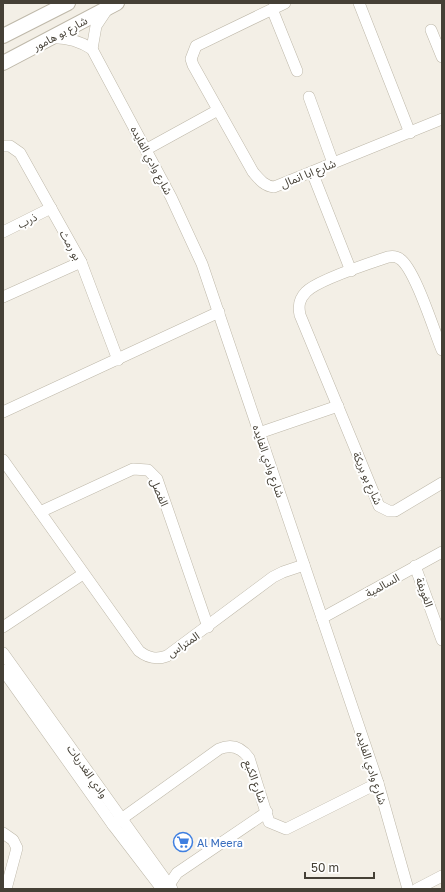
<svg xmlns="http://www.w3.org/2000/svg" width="445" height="892" font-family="'Golos Text','Noto Sans Arabic',sans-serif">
<rect width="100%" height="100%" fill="#f3efe6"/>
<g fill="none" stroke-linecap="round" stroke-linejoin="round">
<g stroke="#beb8a9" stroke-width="12">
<g id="minor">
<path d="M285 3 196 46 191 59 193 65 253 172C259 179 264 186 274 187L442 119"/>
<polyline points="359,3 410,133"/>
<polyline points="272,9 297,71"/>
<polyline points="431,30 442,57"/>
<path d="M51 38C66 37 79 41 92 49L171 197 202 264 378 783 408 889"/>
<polyline points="92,49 96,26 108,8"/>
<polyline points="309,97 333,163"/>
<polyline points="3,146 10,146 20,153 81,262 118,360"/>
<polyline points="147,149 218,110"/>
<polyline points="312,172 351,271"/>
<polyline points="3,232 51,208"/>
<polyline points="3,297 81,262"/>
<path d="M442 350C434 331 415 269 400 259 396 256 393 256 388 257 370 263 317 280 306 292 299 299 298 306 300 315L379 506 389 511H395L442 483"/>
<polyline points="3,412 219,312"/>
<polyline points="259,433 338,406"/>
<path d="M3 460 139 651C148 658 156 660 167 656L273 577 283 572 304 565"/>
<polyline points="40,512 133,469 148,470 157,479 208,627"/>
<polyline points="415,566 442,640"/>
<polyline points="322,618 442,552"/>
<polyline points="3,627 83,574"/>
<polyline points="3,653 172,889"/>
<polyline points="3,670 113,825 162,889"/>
<path d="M113 825 219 749C231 744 241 747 249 758L269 822 286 829 378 783"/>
<polyline points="3,833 13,840 17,848 6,889"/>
<polyline points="169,885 177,873 267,812"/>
<polyline points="417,889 442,876"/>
</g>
</g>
<g stroke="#beb8a9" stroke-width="16">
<g id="tertiary">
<polyline points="3,36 68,3"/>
<polyline points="3,63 117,3"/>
</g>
</g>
<use href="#minor" stroke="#fff" stroke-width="11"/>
<use href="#tertiary" stroke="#fff" stroke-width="14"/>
</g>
<defs>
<g id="supermarket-ring" transform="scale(1)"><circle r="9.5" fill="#fff" stroke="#3f7fe0" stroke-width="1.5"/><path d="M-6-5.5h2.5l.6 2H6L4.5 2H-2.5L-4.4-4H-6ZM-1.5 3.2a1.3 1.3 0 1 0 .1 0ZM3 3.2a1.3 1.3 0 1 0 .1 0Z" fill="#3f7fe0"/></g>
</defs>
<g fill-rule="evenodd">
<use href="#supermarket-ring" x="183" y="842"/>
</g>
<g text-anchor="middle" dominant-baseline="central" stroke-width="4" stroke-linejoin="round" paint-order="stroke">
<g font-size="11" fill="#454036" stroke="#fff">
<text transform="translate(60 33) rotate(-28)">شارع بو هامور</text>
<text transform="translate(152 160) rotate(62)">شارع وادي الفايده</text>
<text transform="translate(308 173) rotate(-22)">شارع ابا انمال</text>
<text transform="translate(27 220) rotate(-26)">ذرب</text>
<text transform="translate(71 245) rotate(61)">بو رمث</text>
<text transform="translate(269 461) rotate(71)">شارع وادي الفايده</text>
<text transform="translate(368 478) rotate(66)">شارع بو بريكة</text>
<text transform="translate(160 492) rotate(67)">الفصل</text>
<text transform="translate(382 585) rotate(-29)">السالمية</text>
<text transform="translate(425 592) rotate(70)">الغويفة</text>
<text transform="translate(183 644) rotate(-34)">المتراس</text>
<text transform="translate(372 768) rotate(72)">شارع وادي الفايده</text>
<text transform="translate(88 771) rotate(55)">وادي الغدريات</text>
<text transform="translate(256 781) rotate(70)">شارع الكبع</text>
</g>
<g font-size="11" fill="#366cbe" stroke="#fff" text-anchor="start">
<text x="197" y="842">Al Meera</text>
</g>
</g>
<rect width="445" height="892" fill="none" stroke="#454036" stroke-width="8"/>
<path d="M305 872v6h69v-6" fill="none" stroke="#454036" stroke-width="2"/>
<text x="311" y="872" font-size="12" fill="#454036" stroke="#ffffff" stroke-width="3" paint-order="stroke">50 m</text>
</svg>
